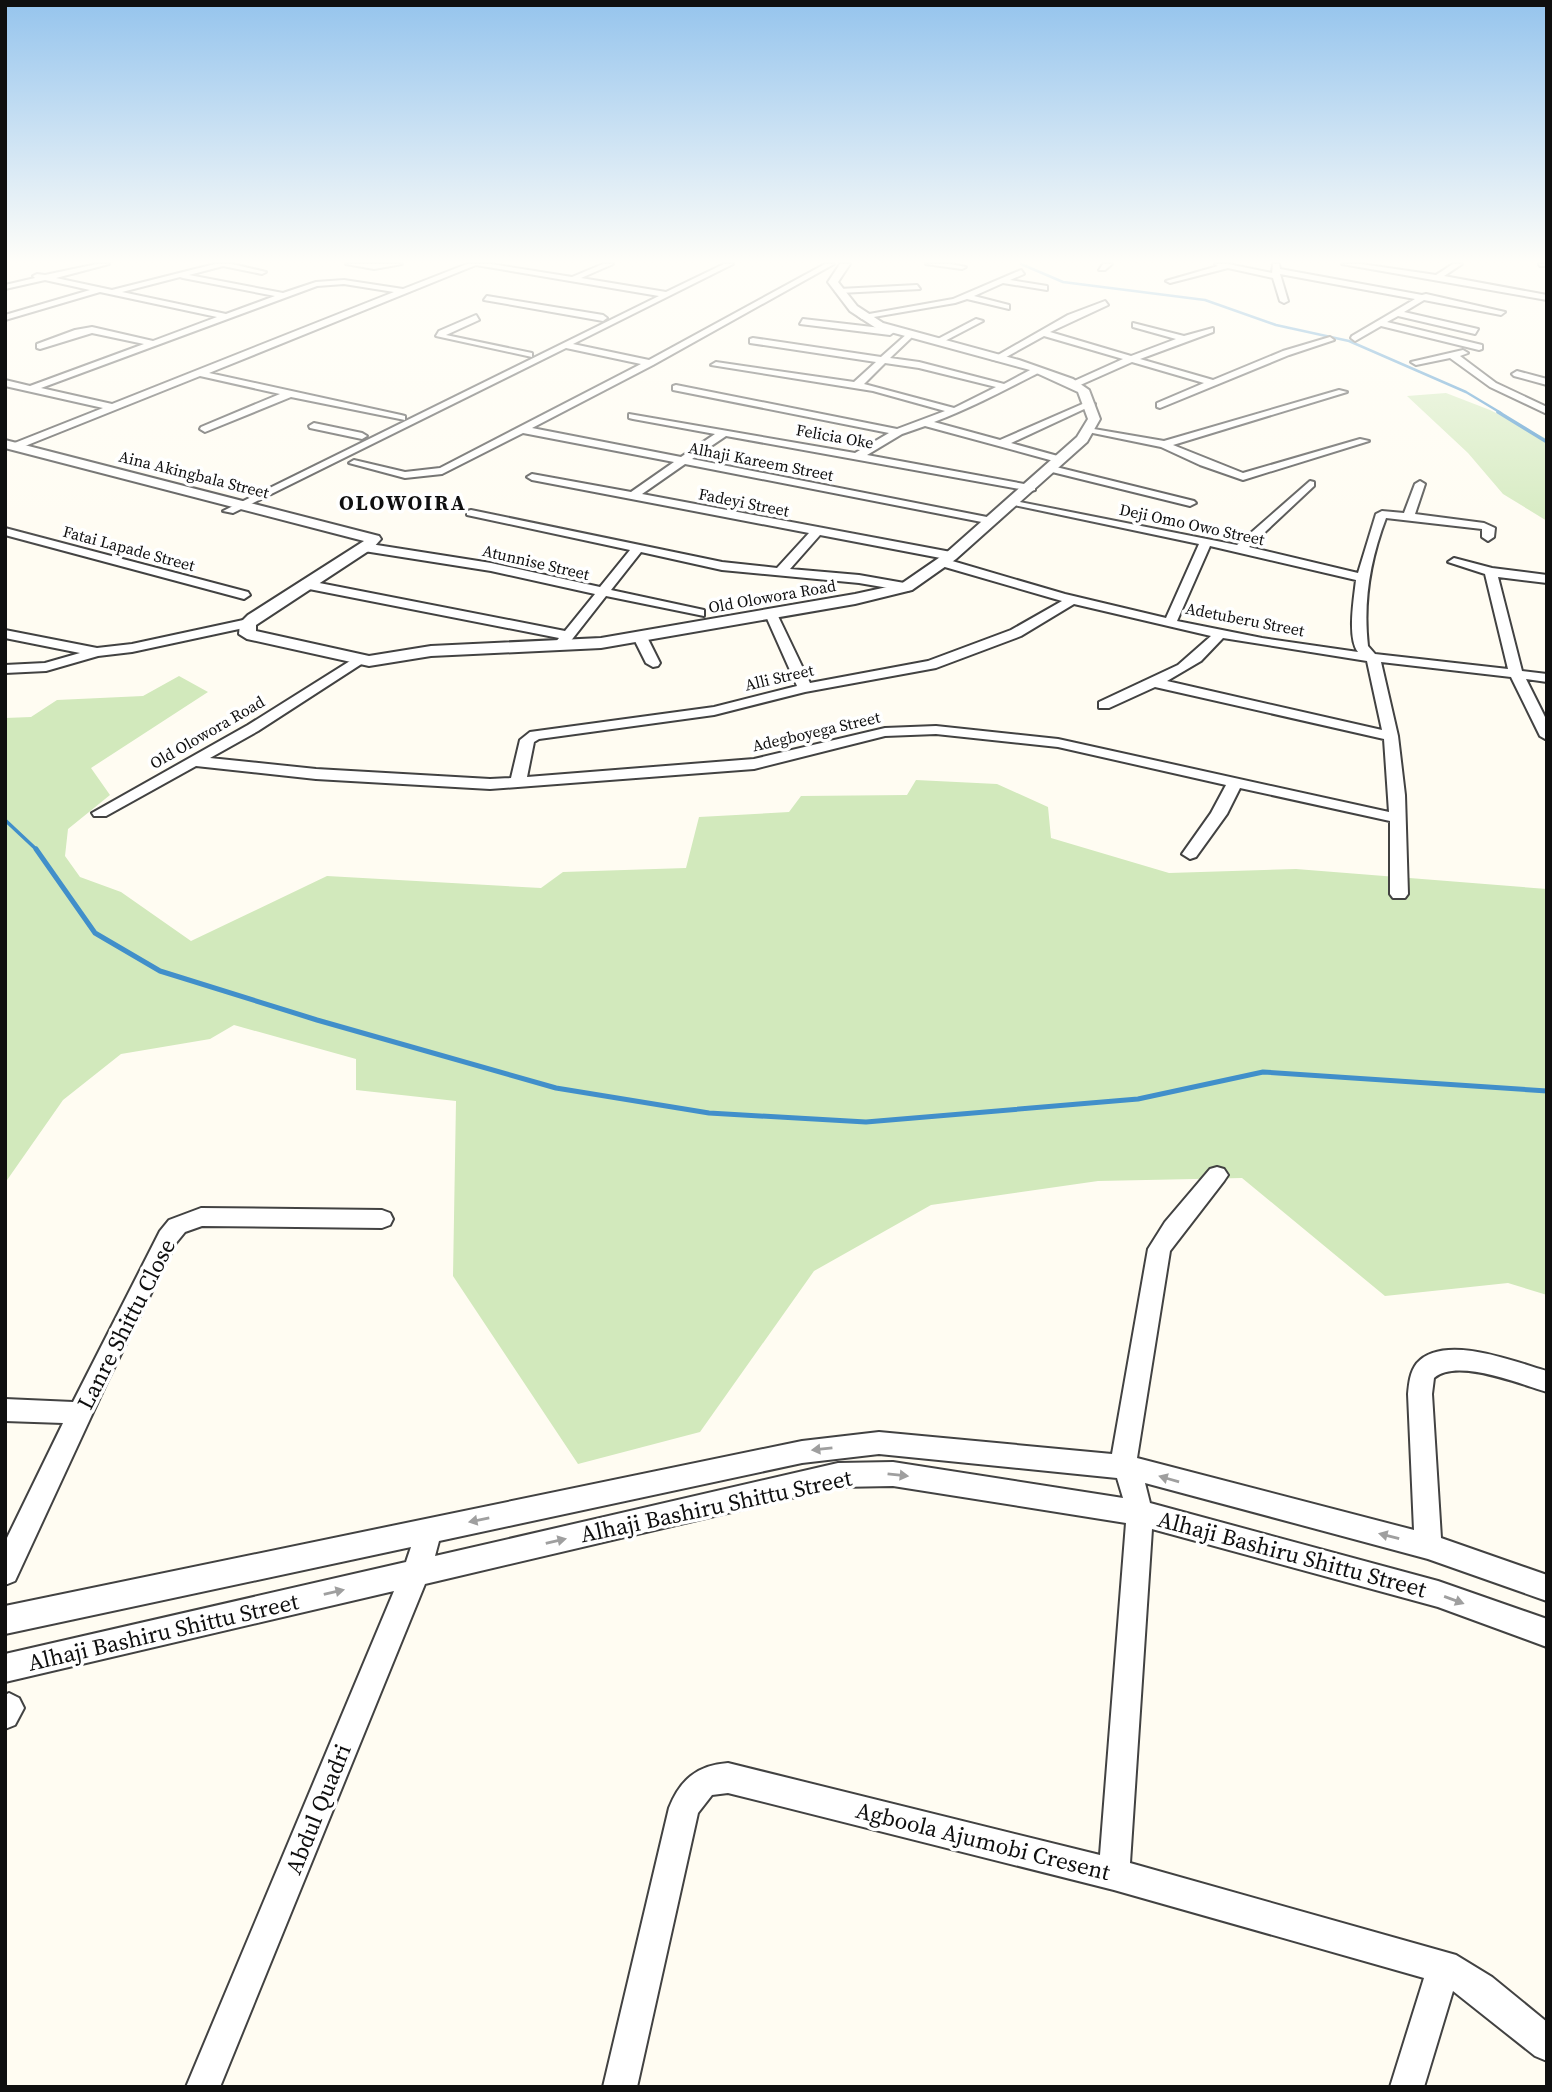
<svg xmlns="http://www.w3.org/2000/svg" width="1552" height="2092" font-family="'Source Serif 4',serif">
<rect width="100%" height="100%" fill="#fffcf2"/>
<g fill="#d2e9bc">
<polygon points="1446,393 1490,410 1547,439 1547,521 1503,494 1468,453 1407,396"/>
<polygon points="179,676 208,692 91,768 110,795 68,829 65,856 80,877 121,892 191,941 327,876 541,888 563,872 686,868 699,817 789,812 801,796 907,795 916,780 997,784 1048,807 1051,838 1169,873 1296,869 1547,889 1547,1295 1508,1283 1385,1296 1242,1178 1098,1181 931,1205 814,1271 700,1432 578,1464 453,1276 456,1101 356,1090 356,1059 234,1025 210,1039 121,1054 63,1100 5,1183 5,718 31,717 57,700 143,696"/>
</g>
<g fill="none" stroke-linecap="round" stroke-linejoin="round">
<polyline stroke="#418fca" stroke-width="2.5" points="1021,264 1063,282 1205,300 1276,325 1349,341 1466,392 1501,413"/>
<g stroke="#418fca" stroke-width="3.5">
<polyline points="1498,412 1547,442"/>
<polyline points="5,820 37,850"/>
</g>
<polyline stroke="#418fca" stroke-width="5" points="36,849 95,933 160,971 317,1020 556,1088 709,1113 866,1122 1138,1099 1263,1072 1547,1091"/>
<g stroke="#424242" stroke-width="4">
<g id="minor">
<path d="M97 264H109L56 278 112 290 215 264H232L266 272 262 274 223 266 189 275 283 293 316 282 344 280 403 289 467 264H491L572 277 603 264H613L581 278 666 292 724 264H733L573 344 649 360 825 264H834L653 365 532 428 681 457 715 434 633 419 629 418V414L855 453 889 433 673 390V386L676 385 897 429 945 411 873 391 711 365 716 362 854 382 876 362 750 343V339L753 338 881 357 908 333 912 336 911 338 890 358 919 362 1004 384 1034 368H1040V372C1005 390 971 408 934 422L1000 440 1087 402 1095 404 1011 443 1065 458 1066 460 1061 463 925 426 902 434 867 455 1035 486V490L1031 491 726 436 692 459 992 518 998 521 992 524 685 464 642 494 951 552 957 556 951 560 820 535 790 569 859 575 910 584V590L906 591 859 583 722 570 641 552 611 590 704 610V616L606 596 566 647 561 648 554 644 559 638 304 588 298 584 304 580 565 631 595 594 491 571 364 551 358 547 364 543 491 563 600 587 630 550 467 515V511L471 510 722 562 777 568 809 533 532 480 527 477 532 474 631 492 674 462 523 433 442 474 405 478 349 463 354 460 405 472 440 468 641 364 566 348 233 513 223 511 659 296 476 265 209 373 401 415 405 416V420L291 397 205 432 200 429 201 427 280 394 200 376 20 448H12V444L103 408 5 386V380L30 386 144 344 92 333 40 349 37 348V344L75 330 92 327 153 341 217 317 100 292 5 320V315L90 290 45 280 5 289V285L35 278 33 276 37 274 45 275ZM180 277 183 278 275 296 226 314 122 292ZM344 284 394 292 112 404 41 388 317 286ZM885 363 919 368 996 387 954 408 864 384Z"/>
<polygon points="346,264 402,264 374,269"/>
<polygon points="926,264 950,264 966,267 962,269"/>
<polygon points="1103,264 1112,264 1105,270 1099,270"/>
<polygon points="1215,264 1228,264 1272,273 1273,264 1279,264 1280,269 1422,295 1426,294 1505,312 1501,315 1424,300 1404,312 1478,329 1475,334 1398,316 1387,322 1482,345 1482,349 1479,350 1381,326 1355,341 1351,338 1352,336 1415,299 1280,274 1288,301 1284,303 1280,301 1273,278 1228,268 1170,283 1166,281 1218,266"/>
<polygon points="1342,264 1361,264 1436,275 1453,264 1462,264 1444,276 1547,295 1547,300"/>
<polygon points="1539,264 1547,264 1547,266 1540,266"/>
<polygon points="1021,270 1024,274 1010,280 1047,286 1047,290 1003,283 974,296 1009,305 1009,309 967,299 955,303 862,319 858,316 953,299"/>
<polygon points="917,285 920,289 839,293 835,291 839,289"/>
<polygon points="487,296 603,315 607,318 603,321 484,300"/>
<polygon points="1105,301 1108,305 1050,332 1131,356 1176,339 1133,327 1133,323 1184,336 1213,328 1213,332 1140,359 1213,380 1283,351 1330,337 1334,340 1289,355 1160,408 1157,407 1157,403 1204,383 1132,362 1078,386 1072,386 1072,382 1123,359 1044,336 999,361 991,359 1068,315"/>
<polygon points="476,315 479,320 446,335 532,353 532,357 436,336 439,331"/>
<polygon points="803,319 890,329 894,332 890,335 800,324"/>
<polygon points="976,319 983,321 939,344 932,342"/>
<polygon points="1463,350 1468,353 1460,356 1496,383 1547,407 1547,414 1490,387 1450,358 1416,365 1411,362"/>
<polygon points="1517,371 1547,379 1547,385 1514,376 1512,374"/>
<polygon points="1339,390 1347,392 1173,445 1243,473 1360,439 1369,441 1243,480 1200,465 1161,447 1083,431 1088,428 1164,441"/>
<polygon points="314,423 362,433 367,436 362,439 310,428 309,426"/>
<polygon points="1052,466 1194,501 1196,503 1190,506 1048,471 1047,469"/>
<path d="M1310 481 1314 482V486L1249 547 1358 573 1376 514 1382 511 1404 513 1415 484 1420 481 1425 484 1415 514 1484 523 1495 528 1494 537 1488 541 1482 537V529L1386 518C1370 560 1363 601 1368 646L1375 654 1508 669 1485 574 1448 562 1454 558 1492 568 1547 575V583L1498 577 1522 671 1547 674V682L1526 679 1547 721V740L1540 736 1511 677 1381 662 1398 736 1405 795 1408 894 1405 898H1393L1390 894V821L1240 788 1227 814 1196 857 1190 859 1182 854 1211 813 1226 785 1058 747 936 734 885 736 754 769 490 789 316 779 196 766 106 816H94L92 813 248 725 358 656 365 660 363 663 258 731 210 758 316 769 490 779 511 778 520 740 530 732 714 707 797 686 765 614 766 611 771 610 777 614 810 683 928 661 1011 630 1062 601 938 565 936 562 942 558 1065 594 1166 618 1199 544 1014 505 1008 502 1010 500 1237 545ZM1210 546 1356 580C1354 598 1347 638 1358 652L1262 638 1177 621ZM1074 604 1211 636 1178 665 1099 702V708H1109L1155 687 1384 739 1389 812 1058 739 936 726 885 728 754 759 527 777 534 742 539 739 714 715 805 692 936 668 1021 636ZM1223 638 1367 661 1382 730 1167 681 1201 661Z"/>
<polygon points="5,528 248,592 250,595 244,599 5,535"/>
<polygon points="248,619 253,620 253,626 132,652 98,656 46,671 5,673 5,665 45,663 80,653 5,638 5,630 97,648 132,644"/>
<polygon points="640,633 647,637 660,663 658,666 653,667 646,663 633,637"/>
<path d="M1217 1167 1224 1169 1228 1175 1224 1181 1170 1251 1137 1458 1414 1530 1408 1394C1409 1383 1410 1372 1417 1363 1444 1333 1515 1362 1547 1371V1392C1520 1384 1457 1358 1434 1378L1432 1394 1441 1538 1547 1575V1601L1428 1559 1145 1483 1150 1503 1438 1581 1547 1619V1647L1438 1607 1152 1529 1130 1863 1456 1955 1492 1977 1547 2022V2061L1535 2056 1453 1991 1424 2087H1390L1424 1978 1114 1890 728 1793 712 1795 698 1813 637 2087H603L669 1808C680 1780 697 1765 728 1763L1100 1855 1126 1523 893 1486 838 1487 425 1584 220 2087H186L394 1591 5 1682V1654L406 1562 411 1547 5 1634V1606L802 1441 879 1432 1112 1454 1148 1249 1165 1222 1210 1169ZM879 1454 1117 1478 1123 1498 893 1462 838 1463 435 1556 439 1541 802 1463Z"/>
<polygon points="201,1208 382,1210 390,1213 393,1219 390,1225 382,1228 202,1226 185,1232 176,1243 108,1380 15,1581 5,1585 5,1542 63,1423 5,1421 5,1399 73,1402 160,1231 169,1220"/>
<polygon points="9,1693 19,1698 24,1708 15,1725 5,1729 5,1695"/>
</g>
</g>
<g stroke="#424242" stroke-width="4">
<polygon id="tertiary" points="840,264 850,264 838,282 857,306 883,323 1019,360 1073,379 1089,390 1100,419 1087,442 956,559 912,590 855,604 601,648 431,656 369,666 247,639 239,634 240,623 248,615 364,541 5,448 5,440 379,536 381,539 373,548 256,625 256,631 369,656 431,646 601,638 855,594 901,584 946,553 1077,437 1088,419 1078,392 1030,370 876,328 850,311 828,282"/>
</g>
<use href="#minor" fill="#fff" fill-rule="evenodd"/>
<use href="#tertiary" fill="#fff" fill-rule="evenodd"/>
</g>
<defs><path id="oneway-solid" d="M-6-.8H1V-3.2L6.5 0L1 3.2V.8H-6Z" transform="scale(1.75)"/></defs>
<g fill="#9f9f9f">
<use href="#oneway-solid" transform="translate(822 1449) rotate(174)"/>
<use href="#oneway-solid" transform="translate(898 1475) rotate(6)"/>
<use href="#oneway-solid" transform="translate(1169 1479) rotate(-164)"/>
<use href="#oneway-solid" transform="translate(479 1520) rotate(169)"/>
<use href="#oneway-solid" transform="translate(1389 1536) rotate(-166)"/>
<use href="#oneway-solid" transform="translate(556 1541) rotate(-13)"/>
<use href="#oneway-solid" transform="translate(334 1592) rotate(-13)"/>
<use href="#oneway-solid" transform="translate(1454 1600) rotate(20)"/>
</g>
<linearGradient id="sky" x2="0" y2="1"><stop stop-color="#95c4ed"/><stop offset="0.47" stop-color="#fffef9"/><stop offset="1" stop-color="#fffef9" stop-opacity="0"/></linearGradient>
<rect width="1552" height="556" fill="url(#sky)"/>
<g text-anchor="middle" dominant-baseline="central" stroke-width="7" stroke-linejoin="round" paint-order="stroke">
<g font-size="16" fill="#0f0f0f" stroke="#fff">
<text transform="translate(835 436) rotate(10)">Felicia Oke</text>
<text transform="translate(761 461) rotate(11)">Alhaji Kareem Street</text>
<text transform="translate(194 474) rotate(14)">Aina Akingbala Street</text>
<text transform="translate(744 502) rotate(11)">Fadeyi Street</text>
<text transform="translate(1192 524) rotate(12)">Deji Omo Owo Street</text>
<text transform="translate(129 548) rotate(15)">Fatai Lapade Street</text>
<text transform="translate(536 562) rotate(13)">Atunnise Street</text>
<text transform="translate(772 596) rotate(-10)">Old Olowora Road</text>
<text transform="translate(1245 619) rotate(11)">Adetuberu Street</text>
<text transform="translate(779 677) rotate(-13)">Alli Street</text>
<text transform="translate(816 731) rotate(-13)">Adegboyega Street</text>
<text transform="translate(207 732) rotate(-30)">Old Olowora Road</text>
</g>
<g font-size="21" font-weight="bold" letter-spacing="2" fill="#0f0f0f" stroke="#fff">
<text x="403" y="502">OLOWOIRA</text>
</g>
<g font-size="23" fill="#0f0f0f" stroke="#fff">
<text transform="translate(126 1324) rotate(-63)">Lanre Shittu Close</text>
<text transform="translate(716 1506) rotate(-12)">Alhaji Bashiru Shittu Street</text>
<text transform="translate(1292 1554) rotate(15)">Alhaji Bashiru Shittu Street</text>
<text transform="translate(163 1632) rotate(-13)">Alhaji Bashiru Shittu Street</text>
<text transform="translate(318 1809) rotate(-68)">Abdul Quadri</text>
<text transform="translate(983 1841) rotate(14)">Agboola Ajumobi Cresent</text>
</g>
</g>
<rect width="1552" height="2092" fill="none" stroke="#0f0f0f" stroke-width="14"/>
</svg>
